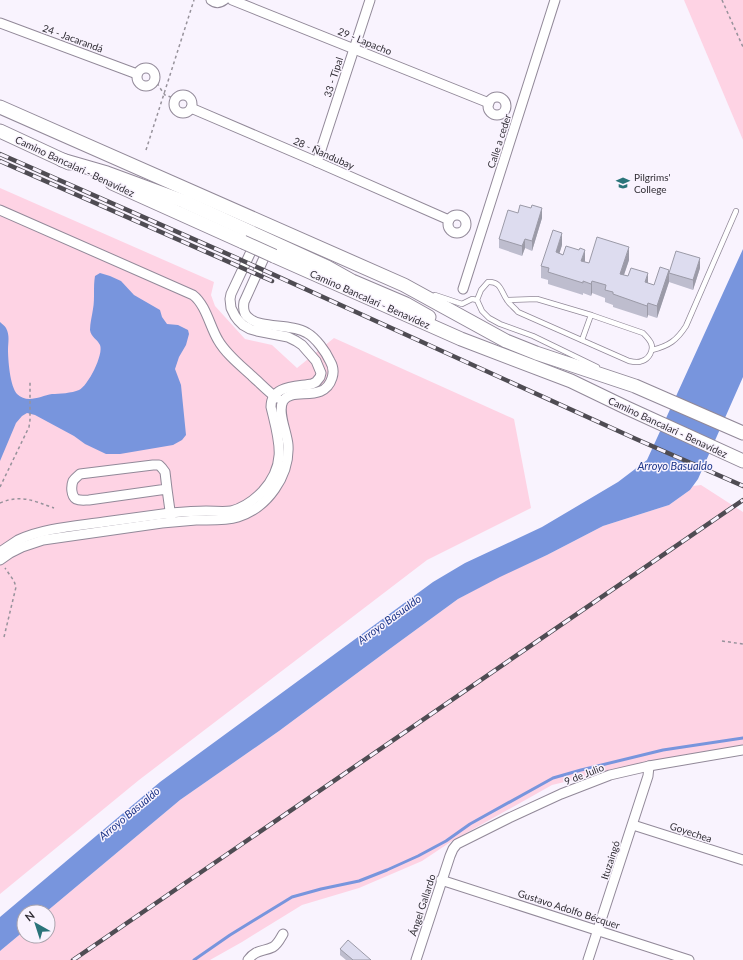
<svg xmlns="http://www.w3.org/2000/svg" width="743" height="960" font-family="Lato,sans-serif">
<rect width="100%" height="100%" fill="#f9f3fe"/>
<g fill="#fed3e4">
<polygon points="684,0 743,0 743,140"/>
<polygon points="0,188 214,282 211,295 215,306 245,339 272,345 297,368 334,338 514,419 531,508 427,560 139,780 0,894"/>
<polygon points="701,485 743,512 743,746 643,763 552,785 452,841 422,861 359,888 302,905 242,942 210,960 0,960 0,951 24,931 24,936 48,936 48,912 46,912 180,800 279,731 391,648 458,599 500,576 547,555 603,526 669,505 690,490 693,486"/>
</g>
<g fill="#7895dd">
<polygon points="743,249 743,377 698,479 690,490 669,505 603,526 547,555 500,577 458,599 391,648 279,731 180,800 46,912 24,912 24,931 0,951 0,917 160,782 433,582 465,563 542,527 618,482 647,460"/>
<path d="M100 273 110 276 121 281 134 295 160 310 162 317 167 324 178 325 188 330 189 334 186 345 179 357 175 369 181 385 186 435 182 440 173 445 120 454H106L85 444 74 436 35 415 27 413 22 416 16 423 0 461V322C2 324 5 326 6 328 10 335 8 343 8 349 8 360 10 386 17 394 27 404 41 396 52 394 59 394 72 393 79 390 88 386 104 354 100 345 97 339 91 337 90 330 90 323 92 316 93 309 95 298 93 287 95 276Z"/>
</g>
<g fill="none" stroke-linecap="round" stroke-linejoin="round">
<polyline stroke="#7895dd" stroke-width="3" points="194,960 230,935 292,897 321,889 359,881 387,870 418,856 446,841 470,824 553,778 581,770 663,750 743,738"/>
<g stroke="#928999" stroke-width="6">
<g id="service">
<polyline points="435,295 462,304 472,299 477,300"/>
<path d="M507 300 537 299 591 315 643 333C646 336 649 339 651 343 654 350 649 359 642 361 638 363 633 362 629 361L518 312C515 308 510 305 507 300 501 292 501 281 488 282L481 290 477 300 482 311 489 318 500 324 533 336 597 367"/>
<polyline points="582,340 591,315"/>
<path d="M652 350C669 346 677 340 686 326L736 211"/>
</g>
</g>
<g stroke="#928999" stroke-width="11">
<g id="minor">
<path d="M211 0C216 4 220 3 224 0"/>
<polyline points="232,0 489,103"/>
<polyline points="0,23 137,74"/>
<circle cx="146" cy="77" r="9"/>
<circle cx="183" cy="104" r="9"/>
<circle cx="497" cy="106" r="9"/>
<polyline points="191,108 317,162 449,220"/>
<polyline points="317,162 370,0"/>
<path d="M0 210 193 295C206 305 210 327 218 340 226 354 240 365 252 376 260 383 268 392 277 398"/>
<circle cx="457" cy="224" r="9"/>
<polyline points="463,289 555,0"/>
<path d="M167 489 89 500C85 500 80 501 76 499 71 496 71 486 73 481 75 478 78 476 80 474L153 465H159L162 468 165 472 167 489 171 518"/>
<path d="M0 552C6 548 12 544 18 540 43 528 76 526 104 522 126 519 148 516 170 513 182 512 194 511 206 511 215 511 223 512 231 511 243 508 253 501 262 492 288 464 279 440 271 407 271 385 296 387 312 384L316 382 320 377 321 373 316 361 302 345 296 341 288 337 257 331 250 329 243 325 238 320 235 316 231 308 230 299 231 294 255 243"/>
<path d="M0 560 10 553 22 547 43 540 162 523C174 522 185 521 196 520 210 520 225 521 238 517 267 508 290 476 288 445 287 432 277 412 283 401 292 386 324 404 332 378 334 372 333 366 330 361 326 352 316 338 307 333 291 323 261 329 249 318 243 314 243 308 244 302L268 249"/>
<polyline points="633,825 743,860"/>
<polyline points="441,880 689,960"/>
<path d="M248 960C256 949 263 952 273 947 278 944 280 939 283 934"/>
<polyline points="416,960 450,856 453,849 457,844 509,818 561,794 610,775 649,766 743,750"/>
<polyline points="588,960 648,776 649,766"/>
</g>
</g>
<g stroke="#928999" stroke-width="15">
<g id="secondary">
<polyline points="0,107 404,285 506,341 536,353 635,386 743,433"/>
<polyline points="0,131 69,163"/>
<polyline points="62,160 107,173 183,201 327,267 352,281 406,304 429,317"/>
<polyline points="112,183 243,242"/>
<polyline points="274,256 461,339 571,381 627,408 743,461"/>
</g>
</g>
<g stroke="#97929b" stroke-width="1.5" stroke-dasharray="3 3" stroke-linecap="butt">
<polyline points="722,0 743,47"/>
<polyline points="154,78 160,88 165,95 176,99"/>
<polyline points="146,150 194,0"/>
<polyline points="0,487 29,427 30,420 30,381"/>
<path d="M0 503C21 494 34 501 54 508"/>
<polyline points="4,637 16,587 14,581 5,568"/>
<polyline points="722,641 743,644"/>
</g>
<use href="#service" stroke="#fff" stroke-width="4.5"/>
<use href="#minor" stroke="#fff" stroke-width="9"/>
<use href="#secondary" stroke="#fff" stroke-width="13"/>
<g stroke="#4f4c53" stroke-width="4.5">
<g id="rail">
<polyline points="0,154 239,259 636,439 743,486"/>
<polyline points="0,161 272,281"/>
<polyline points="73,960 743,500"/>
</g>
</g>
<use href="#rail" stroke="#f9f3fe" stroke-width="3" stroke-dasharray="9" stroke-linecap="butt"/>
<g stroke="#928999" stroke-width="15" stroke-linecap="butt">
<polyline id="secondary-bridge" points="243,242 274,256"/>
</g>
<use href="#secondary-bridge" stroke="#fff" stroke-width="13"/>
</g>
<g fill="#bebdce">
<polygon points="518,213 542,218 532,251 525,248 522,256 499,248 499,239"/>
<polygon points="562,245 559,253 589,263 629,260 624,275 654,285 669,273 700,268 693,290 669,282 657,318 648,315 647,318 613,307 613,305 605,302 605,298 592,293 591,296 583,293 583,295 548,284 548,280 541,278 541,266"/>
<polygon points="340,949 371,960 346,960 340,955"/>
</g>
<g fill="#9b9aa7">
<polygon points="542,208 542,218 532,251 532,241"/>
<polygon points="562,233 562,245 556,265 556,252"/>
<polygon points="525,239 525,248 522,256 522,246"/>
<polygon points="629,247 629,260 620,286 620,274"/>
<polygon points="585,250 585,262 581,261"/>
<polygon points="700,258 700,268 693,290 693,280"/>
<polygon points="669,270 669,282 657,318 657,306"/>
<polygon points="648,273 648,286 645,282"/>
<polygon points="592,281 592,293 591,296 591,284"/>
<polygon points="648,303 648,315 647,318 647,306"/>
</g>
<g fill="#dddcef" stroke="#9b9aa7">
<polygon points="520,205 531,208 532,205 542,208 532,241 525,239 522,246 499,239 508,210 518,213"/>
<polygon points="553,230 562,233 556,252 563,255 566,246 579,250 580,248 585,250 581,261 589,263 597,237 629,247 620,274 628,276 631,268 648,273 645,282 654,285 660,267 669,270 657,306 648,303 647,306 613,294 613,292 605,290 606,285 592,281 591,284 583,281 583,283 548,272 549,268 541,266"/>
<polygon points="676,251 700,258 693,280 669,273"/>
<polygon points="348,940 371,960 353,960 340,949"/>
</g>
<defs>
<g id="school-bare" transform="scale(1.08)"><path d="M0-5L7-2L0 1L-7-2ZM-4 1L0 2.5L4 1V4Q0 6-4 4Z" fill="#2a747a" stroke="#f9f3fe" stroke-width="2.5" paint-order="stroke"/></g>
</defs>
<g fill-rule="evenodd">
<use href="#school-bare" x="623" y="183"/>
</g>
<g text-anchor="middle" dominant-baseline="central" stroke-width="3" stroke-linejoin="round" paint-order="stroke">
<g font-size="10" fill="#302d34" stroke="#f9f3fe">
<text transform="translate(73 38) rotate(20)">24 - Jacarandá</text>
<text transform="translate(365 41) rotate(22)">29 - Lapacho</text>
<text transform="translate(333 77) rotate(-72)">33 - Tipal</text>
<text transform="translate(499 141) rotate(-72)">Calle a ceder</text>
<text transform="translate(324 153) rotate(24)">28 - Ñandubay</text>
<text transform="translate(75 166) rotate(25)">Camino Bancalari - Benavídez</text>
<text transform="translate(370 299) rotate(24)">Camino Bancalari - Benavídez</text>
<text transform="translate(668 427) rotate(25)">Camino Bancalari - Benavídez</text>
<text transform="translate(584 774) rotate(-21)">9 de Julio</text>
<text transform="translate(691 832) rotate(18)">Goyechea</text>
<text transform="translate(610 860) rotate(-72)">Ituzaingó</text>
<text transform="translate(422 905) rotate(-72)">Ángel Gallardo</text>
<text transform="translate(569 909) rotate(18)">Gustavo Adolfo Bécquer</text>
</g>
<g font-size="10" fill="#302d34" stroke="#f9f3fe" text-anchor="start">
<text x="634" y="177">Pilgrims'<tspan x="634" dy="12">College</tspan></text>
</g>
<g font-size="11" font-style="italic" fill="#1d3689" stroke="#f9f3fe">
<text x="675" y="465">Arroyo Basualdo</text>
<text transform="translate(389 619) rotate(-36)">Arroyo Basualdo</text>
<text transform="translate(129 813) rotate(-40)">Arroyo Basualdo</text>
</g>
</g>
<g transform="translate(36 924) rotate(321)"><circle r="19" fill="#f9f3fe" stroke="#a9a4ad"/>
<path d="M0-3L7 15L0 10L-7 15Z" fill="#2a747a"/>
<text y="-6" font-size="11" font-weight="bold" text-anchor="middle" fill="#302d34">N</text>
</g>
</svg>
